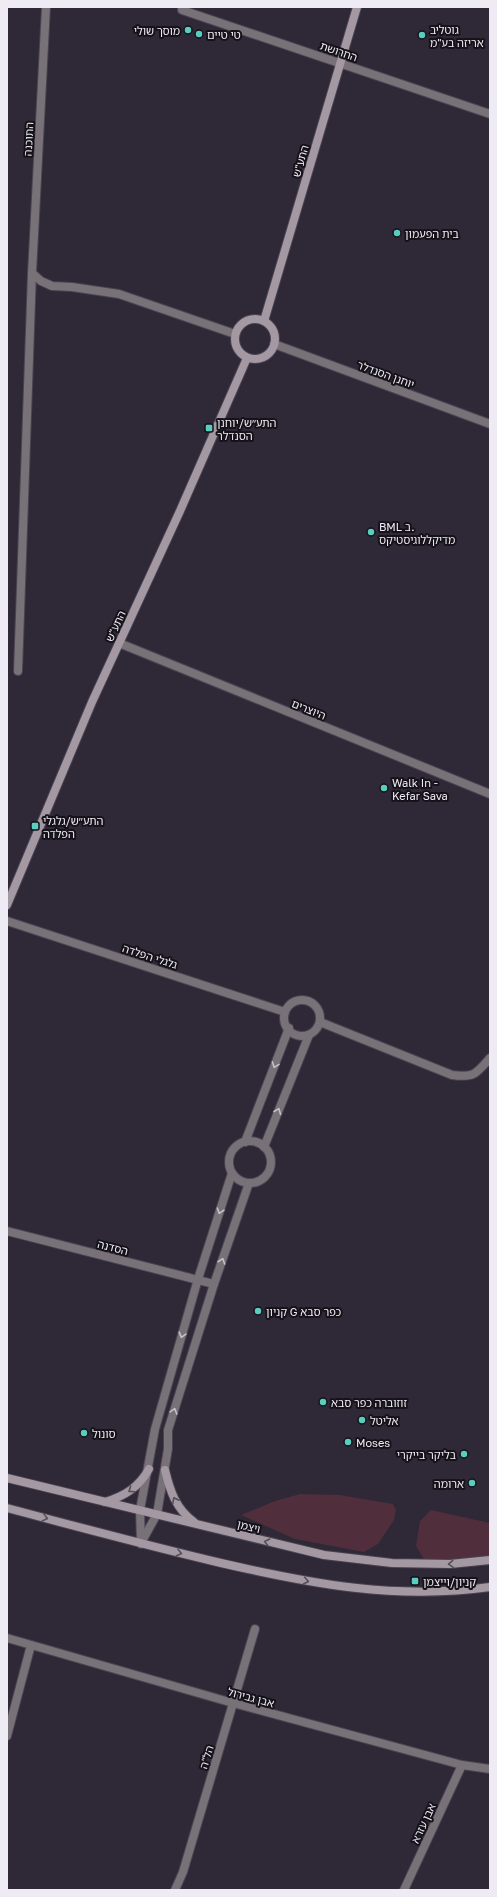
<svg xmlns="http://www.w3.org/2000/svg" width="497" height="1897" font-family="'Golos Text','Noto Sans Hebrew',sans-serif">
<rect width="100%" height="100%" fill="#2e2837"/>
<g fill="#512e3c">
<polygon points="300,1494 340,1495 393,1504 396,1510 394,1520 378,1544 364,1552 295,1539 241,1515 275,1501"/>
<path d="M431 1510 490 1523V1555C469 1561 446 1565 424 1559L416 1546 420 1521Z"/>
</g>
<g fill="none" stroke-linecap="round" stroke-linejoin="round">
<g stroke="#494352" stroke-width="10">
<g id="street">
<polyline points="182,7 182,10 490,114"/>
<polyline points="32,273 41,281 52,286 72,287 119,294 235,334"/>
<polyline points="274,344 490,424"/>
<polyline points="119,643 490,794"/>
<polyline points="18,671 32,273 46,7"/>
<polyline points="7,921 285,1012"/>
<circle cx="302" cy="1018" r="18"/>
<path d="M320 1022 452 1075C474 1078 476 1074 490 1058"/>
<circle cx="250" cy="1162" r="21"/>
<polyline points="245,1142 289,1028"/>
<polyline points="264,1147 309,1035"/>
<polyline points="7,1231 214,1284"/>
<polyline points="141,1543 157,1514 168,1449 168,1430 214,1284 249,1183"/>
<polyline points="141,1544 140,1510 155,1429 198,1279 232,1173"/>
<polyline points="7,1638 233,1703 462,1765 490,1769"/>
<polyline points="7,1736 31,1645"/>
<polyline points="175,1890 183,1872 255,1629"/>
<polyline points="404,1890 462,1765"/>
</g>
</g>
<g stroke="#494352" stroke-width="10">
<g id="secondary">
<circle cx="255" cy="339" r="20"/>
<polyline points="264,321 357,7"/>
<polyline points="7,905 92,702 180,511 247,358"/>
<path d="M165 1470C170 1491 176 1509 194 1522"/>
<polyline points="7,1478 324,1555 392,1563 450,1564 490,1560"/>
<path d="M105 1502C125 1496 139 1487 149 1469"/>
<path d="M7 1508C78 1527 149 1546 221 1563 312 1584 396 1600 490 1587"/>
</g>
</g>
<use href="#street" stroke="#787177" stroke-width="8"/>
<use href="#secondary" stroke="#a499a3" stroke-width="8"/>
</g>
<defs><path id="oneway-chevron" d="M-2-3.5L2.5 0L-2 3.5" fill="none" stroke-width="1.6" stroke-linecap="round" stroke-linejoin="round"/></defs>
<g stroke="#c5c0c9">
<use href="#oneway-chevron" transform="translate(275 1065) rotate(111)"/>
<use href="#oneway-chevron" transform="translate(278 1111) rotate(-68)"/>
<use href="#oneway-chevron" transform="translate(220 1211) rotate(108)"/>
<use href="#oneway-chevron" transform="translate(222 1261) rotate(-71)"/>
<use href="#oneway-chevron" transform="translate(182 1335) rotate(106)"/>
<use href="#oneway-chevron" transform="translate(174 1411) rotate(-73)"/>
</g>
<g stroke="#554f57">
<use href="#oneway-chevron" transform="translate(131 1490) rotate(146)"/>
<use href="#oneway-chevron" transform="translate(175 1500) rotate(-117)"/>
<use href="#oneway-chevron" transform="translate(45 1518) rotate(14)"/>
<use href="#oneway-chevron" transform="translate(267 1542) rotate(-166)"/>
<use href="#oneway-chevron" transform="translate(179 1553) rotate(14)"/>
<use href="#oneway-chevron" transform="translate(451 1564) rotate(176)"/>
<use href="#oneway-chevron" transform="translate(306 1581) rotate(11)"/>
</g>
<g fill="#59cebf" stroke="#151219" stroke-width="1.5">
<circle cx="188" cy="30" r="4"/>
<circle cx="199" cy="34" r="4"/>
<circle cx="422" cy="35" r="4"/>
<circle cx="397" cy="233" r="4"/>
<rect x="205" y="424" width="8" height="8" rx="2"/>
<circle cx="371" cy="532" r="4"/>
<circle cx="384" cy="788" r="4"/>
<rect x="31" y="822" width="8" height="8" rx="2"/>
<circle cx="258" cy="1311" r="4"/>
<circle cx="323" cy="1402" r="4"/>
<circle cx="362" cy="1420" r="4"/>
<circle cx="84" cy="1433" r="4"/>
<circle cx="348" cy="1442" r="4"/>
<circle cx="464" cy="1454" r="4"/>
<circle cx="472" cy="1483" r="4"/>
<rect x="411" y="1577" width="8" height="8" rx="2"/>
</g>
<g text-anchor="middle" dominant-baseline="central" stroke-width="4" stroke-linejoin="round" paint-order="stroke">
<g font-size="11" fill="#efebf5" stroke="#151219" text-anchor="start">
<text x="430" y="29">גוטליב<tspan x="430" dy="13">אריזה בע"מ</tspan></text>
<text x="180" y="30" text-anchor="end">מוסך שולי</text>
<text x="207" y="34">טי טיים</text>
<text x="405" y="233">בית הפעמון</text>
<text x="217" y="422">התע״ש/יוחנן<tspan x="217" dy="13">הסנדלר</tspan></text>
<text x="379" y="526">BML ב.<tspan x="379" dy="13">מדיקללוגיסטיקס</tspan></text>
<text x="392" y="782">Walk In -<tspan x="392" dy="13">Kefar Sava</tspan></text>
<text x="43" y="820">התע״ש/גלגלי<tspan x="43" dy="13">הפלדה</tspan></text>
<text x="266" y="1311">קניון G כפר סבא</text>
<text x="331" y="1402">זוזוברה כפר סבא</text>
<text x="370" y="1420">אליטל</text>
<text x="92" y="1433">סונול</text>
<text x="356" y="1442">Moses</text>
<text x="456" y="1454" text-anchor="end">בליקר בייקרי</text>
<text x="464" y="1483" text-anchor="end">ארומה</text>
<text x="423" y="1581">קניון/וייצמן</text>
</g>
<g font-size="11" fill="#efebf5" stroke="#151219">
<text transform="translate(339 51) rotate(19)">החרושת</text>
<text transform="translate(28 139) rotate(-87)">התוכנה</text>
<text transform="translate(300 161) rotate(-74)">התע"ש</text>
<text transform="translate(386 374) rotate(20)">יוחנן הסנדלר</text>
<text transform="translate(115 626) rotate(-65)">התע"ש</text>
<text transform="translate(309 709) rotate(22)">היוצרים</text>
<text transform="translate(150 956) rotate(18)">גלגלי הפלדה</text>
<text transform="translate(113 1247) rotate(14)">הסדנה</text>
<text transform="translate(249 1526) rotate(14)">ויצמן</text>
<text transform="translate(251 1697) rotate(15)">אבן גבירול</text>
<text transform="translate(206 1757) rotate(-73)">הל"ה</text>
<text transform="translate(423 1823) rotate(-65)">אבן עזרא</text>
</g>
</g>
<rect width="497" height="1897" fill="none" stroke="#efebf5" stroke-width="16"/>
</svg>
